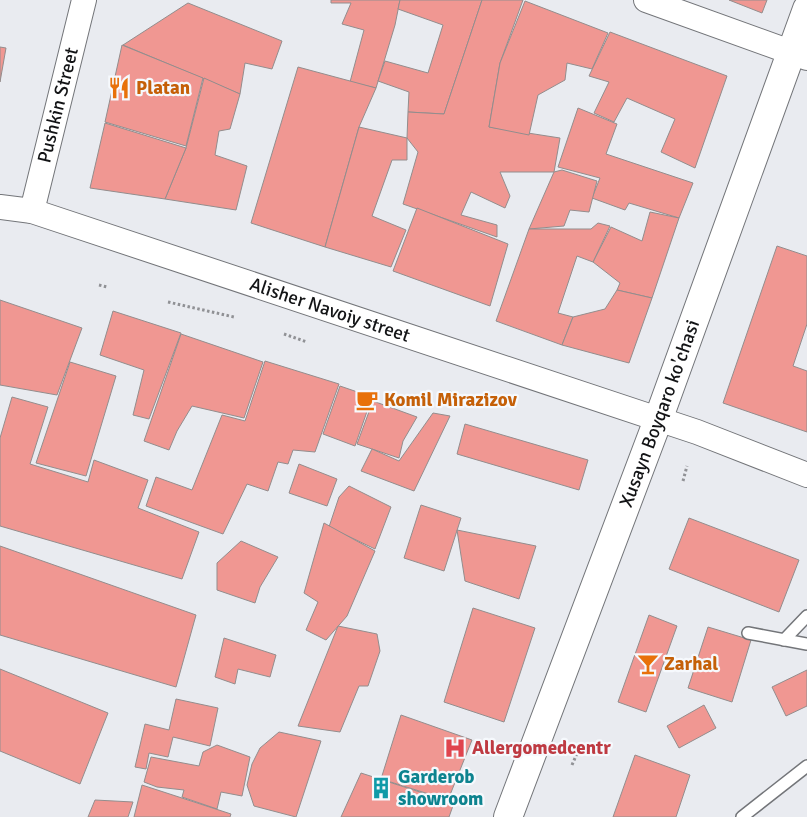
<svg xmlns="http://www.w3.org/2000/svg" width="807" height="817" font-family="Signika,sans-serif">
<rect width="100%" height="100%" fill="#e9ebf0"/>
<g fill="#f09792" stroke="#938d8d">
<polygon points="331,0 400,0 395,25 376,88 350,82 364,30 342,24 351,3 331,3"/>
<polygon points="400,0 482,0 444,114 408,112 409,92 378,81 385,61 428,73 443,25 398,9"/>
<polygon points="482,0 523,0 500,63 489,127 560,138 554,172 500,172 510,196 505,208 471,192 461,215 497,225 497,237 403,204 418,152 407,138 408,112 444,114"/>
<polygon points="729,0 767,0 762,13"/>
<polygon points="525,1 608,33 592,69 567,63 565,80 538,95 529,135 489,127 500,63"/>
<polygon points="188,3 282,41 272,69 245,63 240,94 123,45"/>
<polygon points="610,32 727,76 695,168 661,152 675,119 627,98 614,122 594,113 609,82 589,76"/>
<polygon points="122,45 203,78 186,146 105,122"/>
<polygon points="0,47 6,48 0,82"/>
<polygon points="298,67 376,88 359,127 325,247 251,223"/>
<polygon points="204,78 240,94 230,129 219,131 215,155 247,166 236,210 165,199 186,148"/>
<polygon points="578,108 617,124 606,154 693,183 679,218 629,203 625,210 592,198 600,178 558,167"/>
<polygon points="105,123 186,148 165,199 90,188"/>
<polygon points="359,127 407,138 407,160 392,160 372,216 406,230 391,267 325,247"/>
<polygon points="562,170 597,181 589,212 570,210 564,226 529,229 554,172"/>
<polygon points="417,208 508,244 490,306 393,271"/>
<polygon points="650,212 679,218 652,298 617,290 620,283 593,262 611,227 642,241"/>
<polygon points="598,223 610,226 593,262 577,256 558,313 573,317 562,345 496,321 529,229 591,229"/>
<polygon points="777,246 807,256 807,324 793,366 807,371 807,432 723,403"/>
<polygon points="617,290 652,298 629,363 562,345 573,317 605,309"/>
<polygon points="0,300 82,328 57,395 0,385"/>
<polygon points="113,311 181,333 149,419 133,415 144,370 100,355"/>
<polygon points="181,334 263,362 244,418 192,406 177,431 169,450 144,441"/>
<polygon points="265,361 339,384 315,452 293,450 288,464 278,462 268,491 247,484 223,534 146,506 156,477 192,490 222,415 245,421"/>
<polygon points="70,362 116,376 86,476 36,463"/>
<polygon points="340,386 372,397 355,446 323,434"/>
<polygon points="12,397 48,407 30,464 88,482 94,460 148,480 138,508 199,532 182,579 0,526 0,438"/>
<polygon points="373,401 417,417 403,441 399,458 357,444"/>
<polygon points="433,413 450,416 414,491 361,471 372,449 399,461"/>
<polygon points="465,424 588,460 579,490 457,454"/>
<polygon points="299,464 337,479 327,506 289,493"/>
<polygon points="349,486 391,507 375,549 329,527 339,497"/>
<polygon points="421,505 461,518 444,571 404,558"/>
<polygon points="689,518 799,560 779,612 669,569"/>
<polygon points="324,523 375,551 347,616 326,640 306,630 318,602 304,593"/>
<polygon points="457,530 536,546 519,599 465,581"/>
<polygon points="241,541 278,557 260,587 255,603 217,590 217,563"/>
<polygon points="0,546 196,615 176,687 0,635"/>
<polygon points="473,608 535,628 504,722 444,702"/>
<polygon points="649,615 677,626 646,712 618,702"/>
<polygon points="338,626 377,634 380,651 368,686 359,686 340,732 298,726"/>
<polygon points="708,627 751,640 732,702 688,688"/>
<polygon points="224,638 276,655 270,677 238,669 235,684 215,677"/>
<polygon points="0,669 108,713 80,784 0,751"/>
<polygon points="807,670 807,706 786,716 772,687"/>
<polygon points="176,699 218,708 210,746 173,737 168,757 149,753 146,769 135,767 145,724 169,730"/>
<polygon points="704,705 716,728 679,748 667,726"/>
<polygon points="401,715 472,740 448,800 381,779"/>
<polygon points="279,732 321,741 296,817 254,806 247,785 252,764 260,748"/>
<polygon points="217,745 250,757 242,796 221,792 217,809 182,797 184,790 157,787 144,782 151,757 199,766 203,752"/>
<polygon points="635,755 690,775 676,817 613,817"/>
<polygon points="361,773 454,803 449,817 341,817"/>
<polygon points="142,785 231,814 230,817 134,817"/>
<polygon points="95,800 133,802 128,817 88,817"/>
</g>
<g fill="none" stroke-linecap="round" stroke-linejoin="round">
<g stroke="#737579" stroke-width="14">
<g id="lane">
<polyline points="748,633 807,644"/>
<polyline points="784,640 807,616"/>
<polyline points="742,817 807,766"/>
</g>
</g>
<g stroke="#737579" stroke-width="26">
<g id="street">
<polyline points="646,0 807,58"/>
<path id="s1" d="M0 207 32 211 697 432 807 475"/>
<path id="s2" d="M32 211 84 0"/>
</g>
</g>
<g stroke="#737579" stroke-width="30">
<g id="secondary">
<path id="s3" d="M508 817 658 420 807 9"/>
</g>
</g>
<g stroke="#909195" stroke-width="3" stroke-dasharray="2.5 2.5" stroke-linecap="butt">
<polyline points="99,285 107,287"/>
<polyline points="168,302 234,317"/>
<polyline points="284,334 307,342"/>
<polyline points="449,392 458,395"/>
<polyline points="683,481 687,466"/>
<polyline points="572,765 579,749"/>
</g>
<use href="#lane" stroke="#fff" stroke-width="11"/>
<use href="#street" stroke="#fff" stroke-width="24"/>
<use href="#secondary" stroke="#fff" stroke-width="28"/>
</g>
<defs>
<g id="restaurant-bare" transform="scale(1.725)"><path d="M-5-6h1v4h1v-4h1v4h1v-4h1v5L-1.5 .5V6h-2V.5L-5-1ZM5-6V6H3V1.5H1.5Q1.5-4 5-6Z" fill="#e8710a" stroke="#f6f9fd" stroke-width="2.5" paint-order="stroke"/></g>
<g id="cafe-bare" transform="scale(1.725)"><path d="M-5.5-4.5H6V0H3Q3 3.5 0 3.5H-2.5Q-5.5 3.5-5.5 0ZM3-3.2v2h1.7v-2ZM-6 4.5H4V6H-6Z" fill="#e8710a" stroke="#f6f9fd" stroke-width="2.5" paint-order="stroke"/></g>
<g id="bar-bare" transform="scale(1.725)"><path d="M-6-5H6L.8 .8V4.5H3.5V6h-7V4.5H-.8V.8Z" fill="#e8710a" stroke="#f6f9fd" stroke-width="2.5" paint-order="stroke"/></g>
<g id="hospital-bare" transform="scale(1.725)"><path d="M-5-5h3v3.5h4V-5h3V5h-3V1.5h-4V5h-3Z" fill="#e0444e" stroke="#f6f9fd" stroke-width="2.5" paint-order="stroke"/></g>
<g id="building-bare" transform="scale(1.725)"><path d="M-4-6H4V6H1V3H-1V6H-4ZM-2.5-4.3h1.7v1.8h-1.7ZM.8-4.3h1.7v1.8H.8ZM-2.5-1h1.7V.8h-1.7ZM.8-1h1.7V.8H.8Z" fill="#0f9aa8" stroke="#f6f9fd" stroke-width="2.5" paint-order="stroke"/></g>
</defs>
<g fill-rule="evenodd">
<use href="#restaurant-bare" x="119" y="88"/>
<use href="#cafe-bare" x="367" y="400"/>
<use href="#bar-bare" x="648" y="664"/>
<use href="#hospital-bare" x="455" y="748"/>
<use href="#building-bare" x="381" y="788"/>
</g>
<g text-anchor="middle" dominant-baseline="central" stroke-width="4.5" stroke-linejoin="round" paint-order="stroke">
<g font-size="19" font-weight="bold" fill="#c56008" stroke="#f6f9fd" text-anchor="start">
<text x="136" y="88">Platan</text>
<text x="384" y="400">Komil Mirazizov</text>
<text x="664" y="664">Zarhal</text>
</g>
<g font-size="19" fill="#131416" stroke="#f6f9fd">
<text stroke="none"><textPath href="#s2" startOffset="109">Pushkin Street</textPath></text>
<text stroke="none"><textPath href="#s1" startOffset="346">Alisher Navoiy street</textPath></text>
<text stroke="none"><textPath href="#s3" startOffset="431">Xusayn Boyqaro ko'chasi</textPath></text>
</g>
<g font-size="19" font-weight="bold" fill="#be3a42" stroke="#f6f9fd" text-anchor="start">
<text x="472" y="748">Allergomedcentr</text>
</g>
<g font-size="19" font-weight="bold" fill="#0d838f" stroke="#f6f9fd" text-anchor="start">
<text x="398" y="777">Garderob<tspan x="398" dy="22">showroom</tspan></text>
</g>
</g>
</svg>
